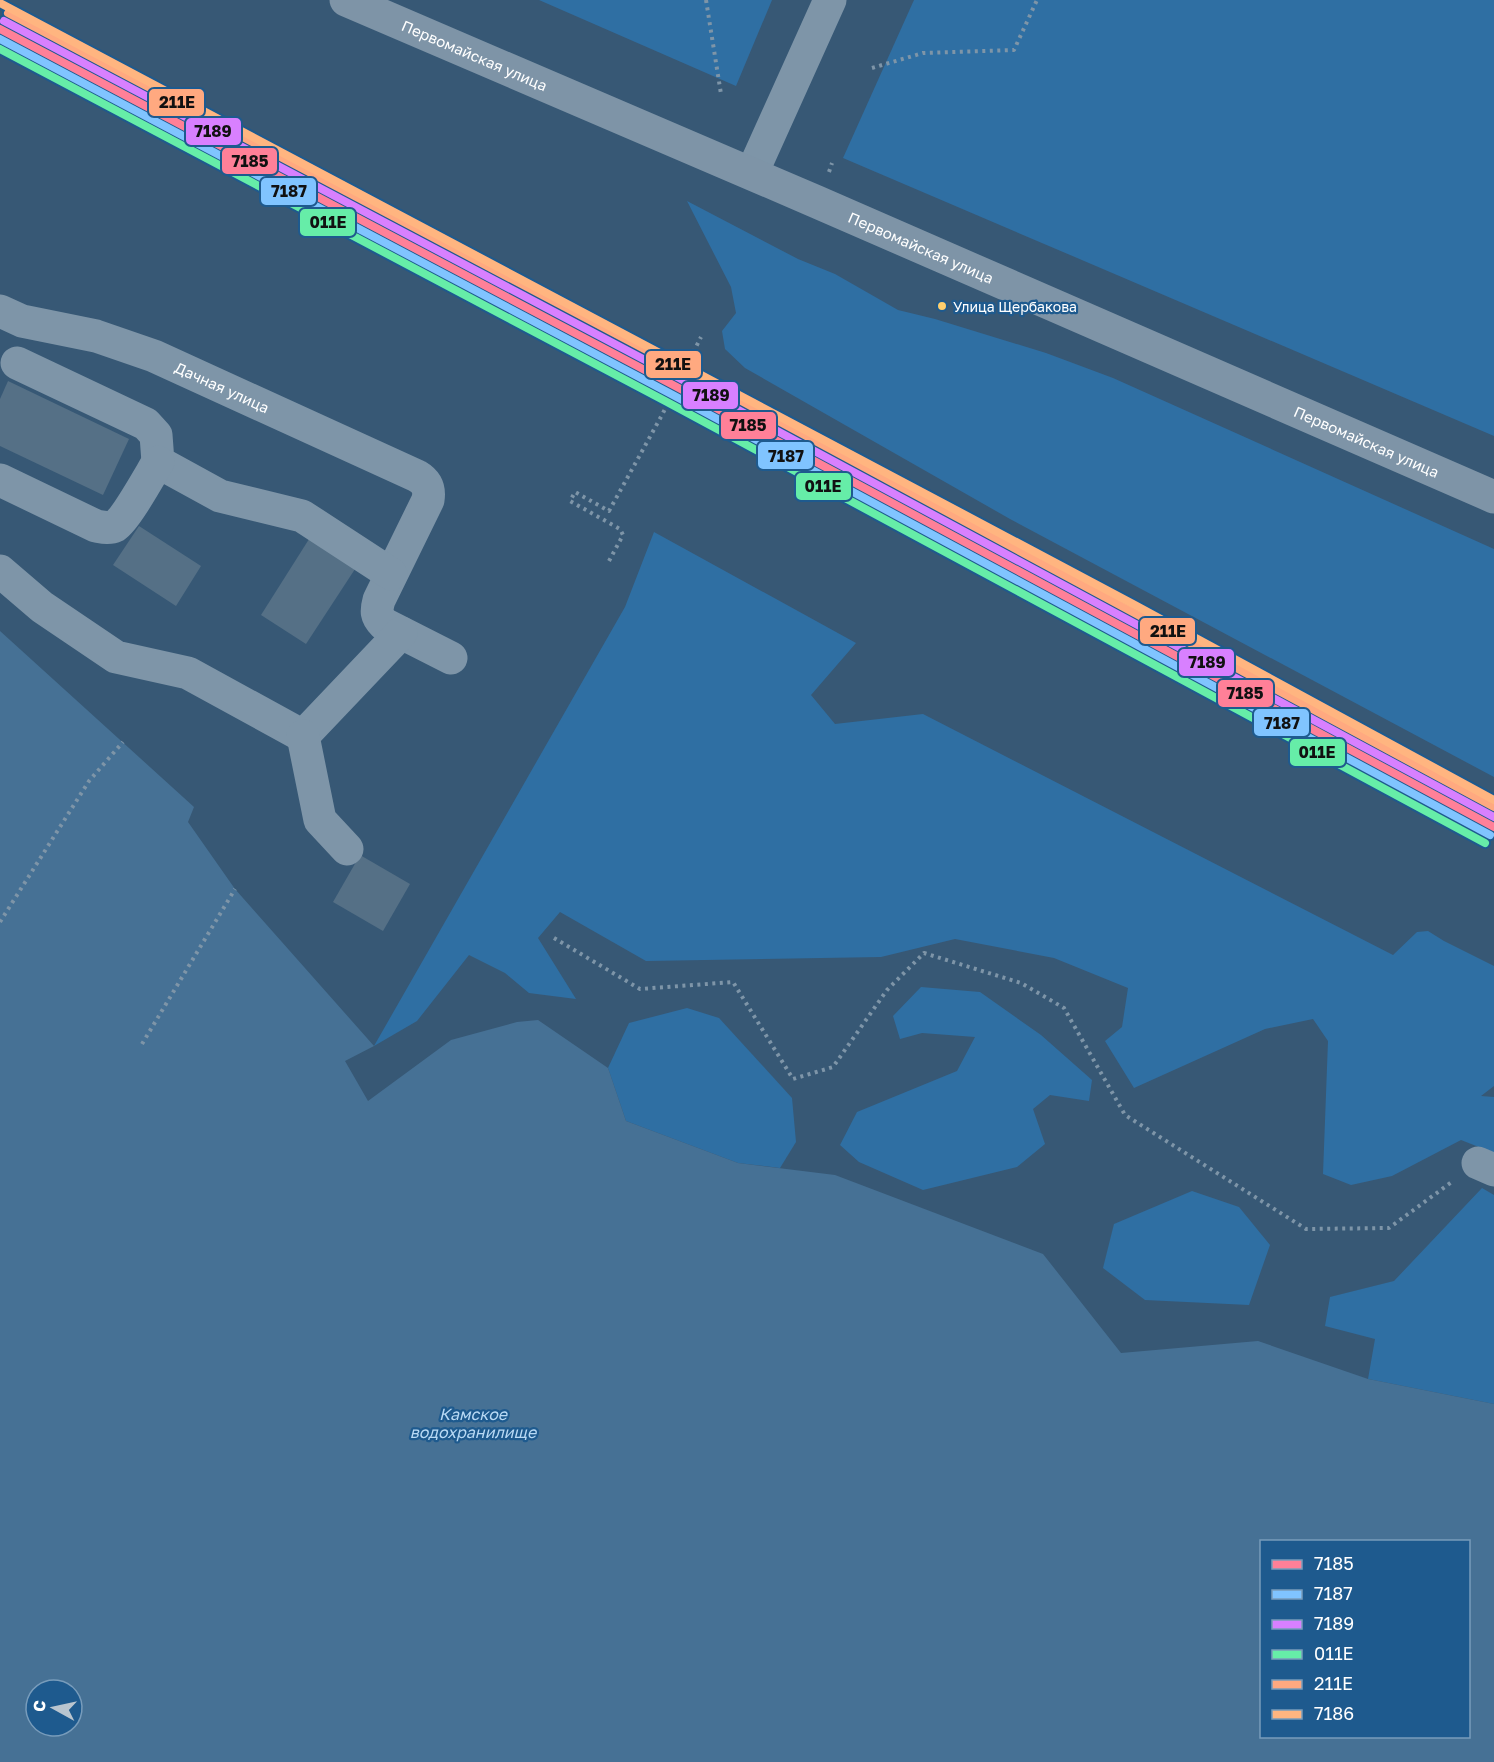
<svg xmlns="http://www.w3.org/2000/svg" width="1494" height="1762" font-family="'Golos Text',sans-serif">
<rect width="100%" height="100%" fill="#375875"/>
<g fill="#2f6fa3">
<polygon points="539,0 772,0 736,86"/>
<polygon points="914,0 1494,0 1494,436 843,158"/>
<polygon points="687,201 798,259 835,274 898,310 935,319 1046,353 1113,378 1494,549 1494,777 1010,519 745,368 725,349 722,331 736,313 731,287"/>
<polygon points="654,532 856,643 811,695 835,724 923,714 1393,955 1417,932 1428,931 1444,941 1494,966 1494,1086 1481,1096 1494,1097 1494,1153 1461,1140 1392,1176 1351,1185 1323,1174 1328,1041 1313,1019 1265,1029 1134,1088 1105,1041 1122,1027 1128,988 1054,958 955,939 881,957 646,961 560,912 538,938 576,999 529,993 505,973 469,955 417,1021 374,1046 625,607"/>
<polygon points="921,987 980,992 1041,1035 1092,1080 1089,1101 1050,1095 1033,1109 1045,1144 1017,1167 923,1190 859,1162 840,1145 857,1112 957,1071 975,1037 922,1033 900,1039 893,1016"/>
<polygon points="687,1008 719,1018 792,1098 796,1142 780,1168 738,1163 626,1121 608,1068 629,1023"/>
<polygon points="1482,1188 1494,1195 1494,1404 1368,1379 1375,1339 1325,1326 1330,1297 1394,1281"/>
<polygon points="1192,1191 1239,1207 1270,1245 1249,1305 1145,1300 1103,1268 1114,1224"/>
</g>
<path fill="#467195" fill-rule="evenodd" d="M0 631 194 807 188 822 235 889 374 1046 345 1061 368 1101 451 1040 517 1022 538 1020 608 1068 626 1121 738 1163 835 1175 1043 1254 1121 1353 1258 1341 1368 1379 1494 1404V1762H0ZM1262 1542H1468V1736H1262ZM36 1690H72V1726H36Z"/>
<g fill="#557086">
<polygon points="8,381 129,439 103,495 0,446 0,399"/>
<polygon points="139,526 201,566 176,606 113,565"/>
<polygon points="311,536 357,566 306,644 261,615"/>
<polygon points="360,855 410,884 383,931 333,902"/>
</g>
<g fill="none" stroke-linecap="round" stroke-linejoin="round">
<g stroke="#7e95a8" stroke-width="4" stroke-dasharray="3 4.5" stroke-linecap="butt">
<polyline points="706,0 721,94"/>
<polyline points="872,68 923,53 1014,50 1037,0"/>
<polyline points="829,172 832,163"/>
<polyline points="609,561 623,535 620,529 570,501 575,492 609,511 662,415 701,337"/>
<polyline points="0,922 89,781 123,742"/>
<polyline points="554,938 640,989 733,982 793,1079 833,1067 887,990 924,953 1021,983 1064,1008 1125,1115 1306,1229 1389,1228 1453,1181"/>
<polyline points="142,1044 235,889"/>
</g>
<g stroke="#7e95a8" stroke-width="33">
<polyline points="752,173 830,0"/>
<path id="s1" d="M0 311 22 321 96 336 154 356 417 476C427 482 430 488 428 500L379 600C376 611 376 616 384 624L451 658"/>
<polyline points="17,363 146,424 156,435 158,462 220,496 302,516 391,574"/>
<path d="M0 480 96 526C102 527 109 529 115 526 126 519 150 475 158 462"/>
<polyline points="0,571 42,607 116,657 188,673 303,736 401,633"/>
<polyline points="303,736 320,820 347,849"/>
<polyline points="1478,1163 1494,1170"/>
</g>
<path stroke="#7e94a7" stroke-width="33" id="s2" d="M346 0 817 202 1494 497"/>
<g stroke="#1e5a8e" stroke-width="12">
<polyline id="rail-1" points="0,29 675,386 1494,827"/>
</g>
<g stroke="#1e5a8e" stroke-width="12">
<polyline id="rail-2" points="0,39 671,394 1490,835"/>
</g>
<g stroke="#1e5a8e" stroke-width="12">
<polyline id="rail-3" points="4,21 679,378 1494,817"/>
</g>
<g stroke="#1e5a8e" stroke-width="12">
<polyline id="rail-4" points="0,49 667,402 1485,843"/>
</g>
<g stroke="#1e5a8e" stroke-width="12">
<polyline id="rail-5" points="8,13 684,370 1494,807"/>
</g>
<g stroke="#1e5a8e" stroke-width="12">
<polyline id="rail-6" points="0,3 1135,605 1494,800"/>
</g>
<use href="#rail-1" stroke="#ff8098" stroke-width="8"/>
<use href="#rail-2" stroke="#80c4ff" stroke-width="8"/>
<use href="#rail-3" stroke="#d880ff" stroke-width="8"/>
<use href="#rail-4" stroke="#66eda8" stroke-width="8"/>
<use href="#rail-5" stroke="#ffa980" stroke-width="8"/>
<use href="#rail-6" stroke="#ffb580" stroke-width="8"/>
</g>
<circle fill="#fece6d" stroke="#1e5a8e" stroke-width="2" cx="942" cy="306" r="5"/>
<g text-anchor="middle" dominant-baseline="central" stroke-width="4.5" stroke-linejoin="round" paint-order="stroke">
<g font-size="14" fill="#fff" stroke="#1e5a8e" text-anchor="start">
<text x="953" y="306">Улица Щербакова</text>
</g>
<g font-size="15" fill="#fff" stroke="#1e5a8e">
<text stroke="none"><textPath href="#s2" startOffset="140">Первомайская улица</textPath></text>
<text stroke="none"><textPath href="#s2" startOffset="626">Первомайская улица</textPath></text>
<text stroke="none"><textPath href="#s1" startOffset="236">Дачная улица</textPath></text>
<text stroke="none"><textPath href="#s2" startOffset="1112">Первомайская улица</textPath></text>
</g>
<g font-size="16" font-style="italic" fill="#b8d9f4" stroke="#1e5a8e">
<text x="473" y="1414">Камское<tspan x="473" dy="18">водохранилище</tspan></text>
</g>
</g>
<g stroke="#1e5a8e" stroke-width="2">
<rect x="148" y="88" width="57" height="29" rx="6" fill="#ffa980"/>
<rect x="185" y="117" width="57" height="29" rx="6" fill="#d880ff"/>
<rect x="221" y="147" width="57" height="28" rx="6" fill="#ff8098"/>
<rect x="260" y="177" width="57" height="29" rx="6" fill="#80c4ff"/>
<rect x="299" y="208" width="57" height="29" rx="6" fill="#66eda8"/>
<rect x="645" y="350" width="57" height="29" rx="6" fill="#ffa980"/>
<rect x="682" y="381" width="57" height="29" rx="6" fill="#d880ff"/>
<rect x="720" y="411" width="57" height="29" rx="6" fill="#ff8098"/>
<rect x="757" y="441" width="57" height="29" rx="6" fill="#80c4ff"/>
<rect x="795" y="472" width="57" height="29" rx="6" fill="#66eda8"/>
<rect x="1139" y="617" width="57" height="28" rx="6" fill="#ffa980"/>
<rect x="1178" y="648" width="57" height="29" rx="6" fill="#d880ff"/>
<rect x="1217" y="679" width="57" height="29" rx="6" fill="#ff8098"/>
<rect x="1253" y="708" width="57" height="29" rx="6" fill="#80c4ff"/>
<rect x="1289" y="738" width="57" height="29" rx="6" fill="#66eda8"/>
</g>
<g font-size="16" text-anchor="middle" font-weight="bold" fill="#111">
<text x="177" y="108">211Е</text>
<text x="213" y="137">7189</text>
<text x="250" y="167">7185</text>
<text x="289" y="197">7187</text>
<text x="328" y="228">011Е</text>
<text x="673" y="370">211Е</text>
<text x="711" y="401">7189</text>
<text x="748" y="431">7185</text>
<text x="786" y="462">7187</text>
<text x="823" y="492">011Е</text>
<text x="1168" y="637">211Е</text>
<text x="1207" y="668">7189</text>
<text x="1245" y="699">7185</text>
<text x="1282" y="729">7187</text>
<text x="1317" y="758">011Е</text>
</g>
<rect x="1260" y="1540" width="210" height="198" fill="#1e5a8e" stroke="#789cbb" stroke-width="1.5"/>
<rect x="1272" y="1560" width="30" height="9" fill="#ff8098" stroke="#789cbb" stroke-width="1.5"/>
<text x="1314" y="1570" font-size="18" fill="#ffffff">7185</text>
<rect x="1272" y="1590" width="30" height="9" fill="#80c4ff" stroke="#789cbb" stroke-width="1.5"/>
<text x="1314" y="1600" font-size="18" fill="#ffffff">7187</text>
<rect x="1272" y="1620" width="30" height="9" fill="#d880ff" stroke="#789cbb" stroke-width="1.5"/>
<text x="1314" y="1630" font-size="18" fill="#ffffff">7189</text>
<rect x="1272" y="1650" width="30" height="9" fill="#66eda8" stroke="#789cbb" stroke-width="1.5"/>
<text x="1314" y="1660" font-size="18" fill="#ffffff">011Е</text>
<rect x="1272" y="1680" width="30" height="9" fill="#ffa980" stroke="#789cbb" stroke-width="1.5"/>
<text x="1314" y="1690" font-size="18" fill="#ffffff">211Е</text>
<rect x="1272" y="1710" width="30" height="9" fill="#ffb580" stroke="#789cbb" stroke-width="1.5"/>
<text x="1314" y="1720" font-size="18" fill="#ffffff">7186</text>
<g transform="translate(54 1708) rotate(278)"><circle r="28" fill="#1e5a8e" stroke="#789cbb" stroke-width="1.5"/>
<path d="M0-4.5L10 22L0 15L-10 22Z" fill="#b9c5cf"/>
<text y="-9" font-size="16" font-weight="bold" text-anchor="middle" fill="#ffffff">С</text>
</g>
</svg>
